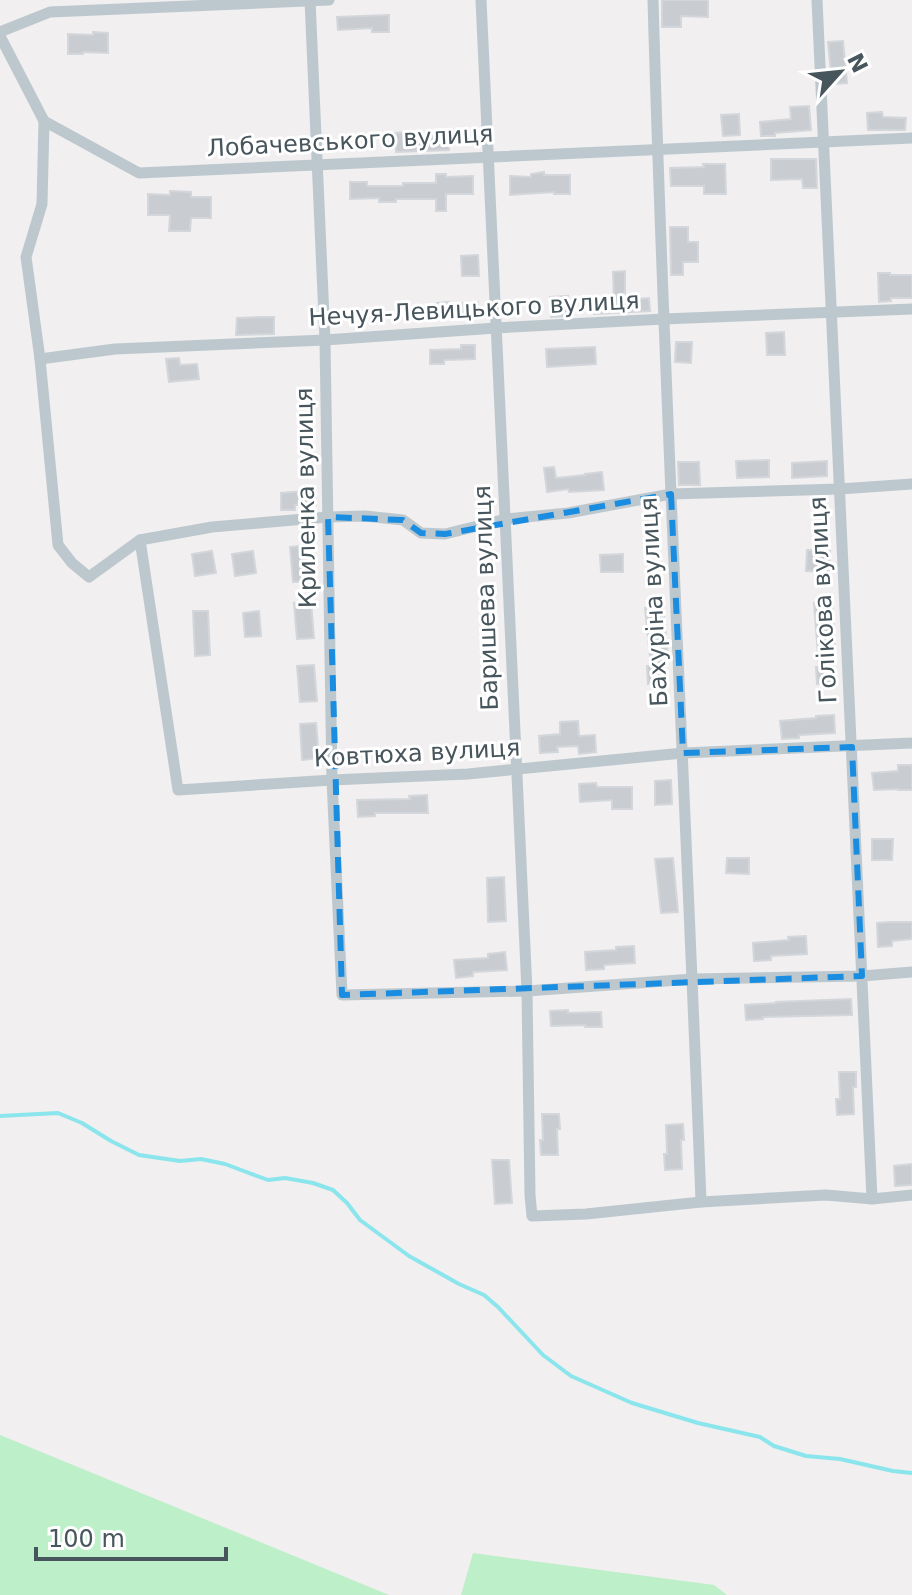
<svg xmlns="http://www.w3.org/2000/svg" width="912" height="1595" font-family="'DejaVu Sans',sans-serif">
<rect width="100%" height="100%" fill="#f1efef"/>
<g fill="#bdefc9">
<polygon points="0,1435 389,1595 0,1595"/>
<polygon points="473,1553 714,1585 727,1595 461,1595"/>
</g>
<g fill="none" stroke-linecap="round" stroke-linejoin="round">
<polyline stroke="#8be5ec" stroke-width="4" points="0,1116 58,1113 82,1123 111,1141 139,1155 180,1161 201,1159 225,1164 268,1180 285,1178 313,1183 333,1190 347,1203 360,1220 409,1256 459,1284 484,1295 498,1307 543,1355 571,1376 632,1403 698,1423 760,1437 774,1446 806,1456 840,1459 893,1471 912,1473"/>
</g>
<g fill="#c9cdd1" stroke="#d3d6da" stroke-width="2">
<polygon points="662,0 708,0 708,17 681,16 681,27 662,27"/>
<polygon points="389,15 389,32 372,32 372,28 338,30 337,17"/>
<polygon points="93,32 108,33 108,53 83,52 83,54 68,54 68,34 93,35"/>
<polygon points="843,41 847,83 832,84 828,42"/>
<polygon points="809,106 811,130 775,133 775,136 761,136 760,122 791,119 790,107"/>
<polygon points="882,112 883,117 906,118 905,130 868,130 867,113"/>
<polygon points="739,114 740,135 723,136 721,115"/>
<polygon points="407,132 407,137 448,135 449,150 396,152 395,133"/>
<polygon points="771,159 816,159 817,188 803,188 802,179 771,180"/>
<polygon points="703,164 725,164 726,194 704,194 704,186 671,186 670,168 704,167"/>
<polygon points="544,172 544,175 570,175 570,194 554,194 554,192 510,195 510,176 531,177 531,174"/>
<polygon points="436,174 446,174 446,177 473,176 473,194 446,194 446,211 436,211 436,199 396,199 396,202 379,202 379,198 350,199 350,182 367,182 367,186 403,186 403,183 436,183"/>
<polygon points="170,191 191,192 191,197 211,197 211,218 191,218 190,231 169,231 170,215 148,215 148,194 170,195"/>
<polygon points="670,227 688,227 688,242 698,242 698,262 683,262 683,275 671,275"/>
<polygon points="478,255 479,276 462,276 461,256"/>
<polygon points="625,271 625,300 649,298 650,311 594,314 593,300 614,299 613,272"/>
<polygon points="878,273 890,273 890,275 912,275 912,298 891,298 891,301 879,302"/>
<polygon points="568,296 569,316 551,317 550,297"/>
<polygon points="449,302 450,304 478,302 479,318 466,319 466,316 438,318 437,303"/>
<polygon points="260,317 274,317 274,334 236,335 237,318"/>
<polygon points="784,332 785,355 767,355 766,333"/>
<polygon points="676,342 692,342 691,363 675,362"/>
<polygon points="461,345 475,345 475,359 444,360 444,364 430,364 430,350 461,349"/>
<polygon points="595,347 596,364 547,367 546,349"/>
<polygon points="179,358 180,365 197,364 199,379 169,382 166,359"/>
<polygon points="769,460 769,477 737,478 736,461"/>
<polygon points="827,461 827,476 792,478 792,463"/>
<polygon points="678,462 699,462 700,485 679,485"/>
<polygon points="554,467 556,478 585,475 585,474 602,472 604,490 569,492 568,489 547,492 544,468"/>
<polygon points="316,490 316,505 295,505 295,510 281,510 281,493"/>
<polygon points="306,545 309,581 293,582 290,547"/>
<polygon points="807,550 830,551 829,572 806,571"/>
<polygon points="212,551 216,573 195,576 192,554"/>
<polygon points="253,551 256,573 235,576 232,554"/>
<polygon points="623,554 623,572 601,572 600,555"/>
<polygon points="832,601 835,651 832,651 835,683 817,684 816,667 819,667 814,603"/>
<polygon points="311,602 314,638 297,639 294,603"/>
<polygon points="663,606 668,656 664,656 666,682 648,684 647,666 651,666 645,608"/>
<polygon points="193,611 208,611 210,655 195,656"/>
<polygon points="259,611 261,636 245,637 243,613"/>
<polygon points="314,665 317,701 300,702 297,666"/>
<polygon points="834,715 835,733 799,735 799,738 782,739 780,721 816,718 816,716"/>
<polygon points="578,721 579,736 595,735 596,752 579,754 578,746 557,747 558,752 540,753 539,736 560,734 560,722"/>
<polygon points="316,723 319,758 302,760 300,724"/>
<polygon points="898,765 912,765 912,790 898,790 898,789 874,790 872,773 898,771"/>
<polygon points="671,780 672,804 655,805 655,781"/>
<polygon points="596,783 597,787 632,787 632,809 612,809 612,800 580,802 579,784"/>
<polygon points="427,795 428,813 375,813 375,816 358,817 357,800 410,799 409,796"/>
<polygon points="872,839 893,839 892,860 872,860"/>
<polygon points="673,858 678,912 661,913 655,859"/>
<polygon points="727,858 749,858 749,874 726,873"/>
<polygon points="504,877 506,921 488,922 487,878"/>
<polygon points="890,922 912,922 912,939 892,941 892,946 878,947 877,923"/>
<polygon points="806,936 807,954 771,956 771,960 754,961 753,943 789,940 788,937"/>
<polygon points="634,946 635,963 604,965 604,969 586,970 585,952 616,950 616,947"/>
<polygon points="505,952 507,970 473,972 473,976 456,978 454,960 488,958 488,954"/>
<polygon points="851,999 852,1015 763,1017 763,1019 746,1020 745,1005 776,1003 776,1002"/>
<polygon points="568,1010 568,1013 601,1012 602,1027 585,1027 585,1025 551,1026 550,1011"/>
<polygon points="839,1072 856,1072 856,1087 853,1087 854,1114 837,1115 836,1099 840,1099"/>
<polygon points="542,1114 559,1114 560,1129 557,1129 558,1155 541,1155 540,1140 543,1140"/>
<polygon points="683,1124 684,1140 681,1140 682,1169 665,1170 664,1154 667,1154 666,1125"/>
<polygon points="492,1160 509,1160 512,1203 495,1204"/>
<polygon points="912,1164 912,1185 895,1186 894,1166"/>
</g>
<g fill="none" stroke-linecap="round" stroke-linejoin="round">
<g stroke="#bdc8ce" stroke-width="11">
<polyline points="310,0 325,340 332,780 342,995 527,991 693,979 862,976 912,972"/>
<polyline points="481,0 527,991 530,1195 532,1216 586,1214 701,1202 826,1195 872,1199 912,1195"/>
<path d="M653 0C664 401 686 802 701 1202"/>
<polyline points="817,0 872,1199"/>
<polyline points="0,32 50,12 329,0"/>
<polyline points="0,36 44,121"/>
<polyline points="912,138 139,173 44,121 42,204 26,257 40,359 58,545 72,563 89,577 140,540 212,527 328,517 365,516 403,520 421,533 445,534 506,519 568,513 671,494 840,489 912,484"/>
<polyline points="40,359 115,349 325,340 496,328 664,319 912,309"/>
<polyline points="140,540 178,790 332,780 468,774 683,753 912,743"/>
</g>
</g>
<path fill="none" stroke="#1a8de0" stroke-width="6" stroke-dasharray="16 10" stroke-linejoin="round" d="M671 494 683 753 852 747 862 976 342 995 328 517 403 520 421 533 445 534Z"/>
<g text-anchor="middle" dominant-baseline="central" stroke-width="6" stroke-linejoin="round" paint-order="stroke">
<g font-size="24" fill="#47555c" stroke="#fff">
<text transform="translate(350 141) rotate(-3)">Лобачевського вулиця</text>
<text transform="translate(474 309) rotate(-3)">Нечуя-Левицького вулиця</text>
<text transform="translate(306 498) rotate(-91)">Криленка вулиця</text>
<text transform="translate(486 598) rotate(-92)">Баришева вулиця</text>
<text transform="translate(823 600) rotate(-93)">Голікова вулиця</text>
<text transform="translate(654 602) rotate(-93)">Бахуріна вулиця</text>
<text transform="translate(417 753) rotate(-3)">Ковтюха вулиця</text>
</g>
</g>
<g transform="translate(840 72) rotate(63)" stroke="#ffffff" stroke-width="6" paint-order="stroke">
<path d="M0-6L14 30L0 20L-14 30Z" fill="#47555c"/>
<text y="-12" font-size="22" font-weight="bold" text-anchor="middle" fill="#47555c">N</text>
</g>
<path d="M36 1547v12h190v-12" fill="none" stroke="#47555c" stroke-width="4"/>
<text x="48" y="1547" font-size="24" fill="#47555c" stroke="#ffffff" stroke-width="6" paint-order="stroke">100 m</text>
</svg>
